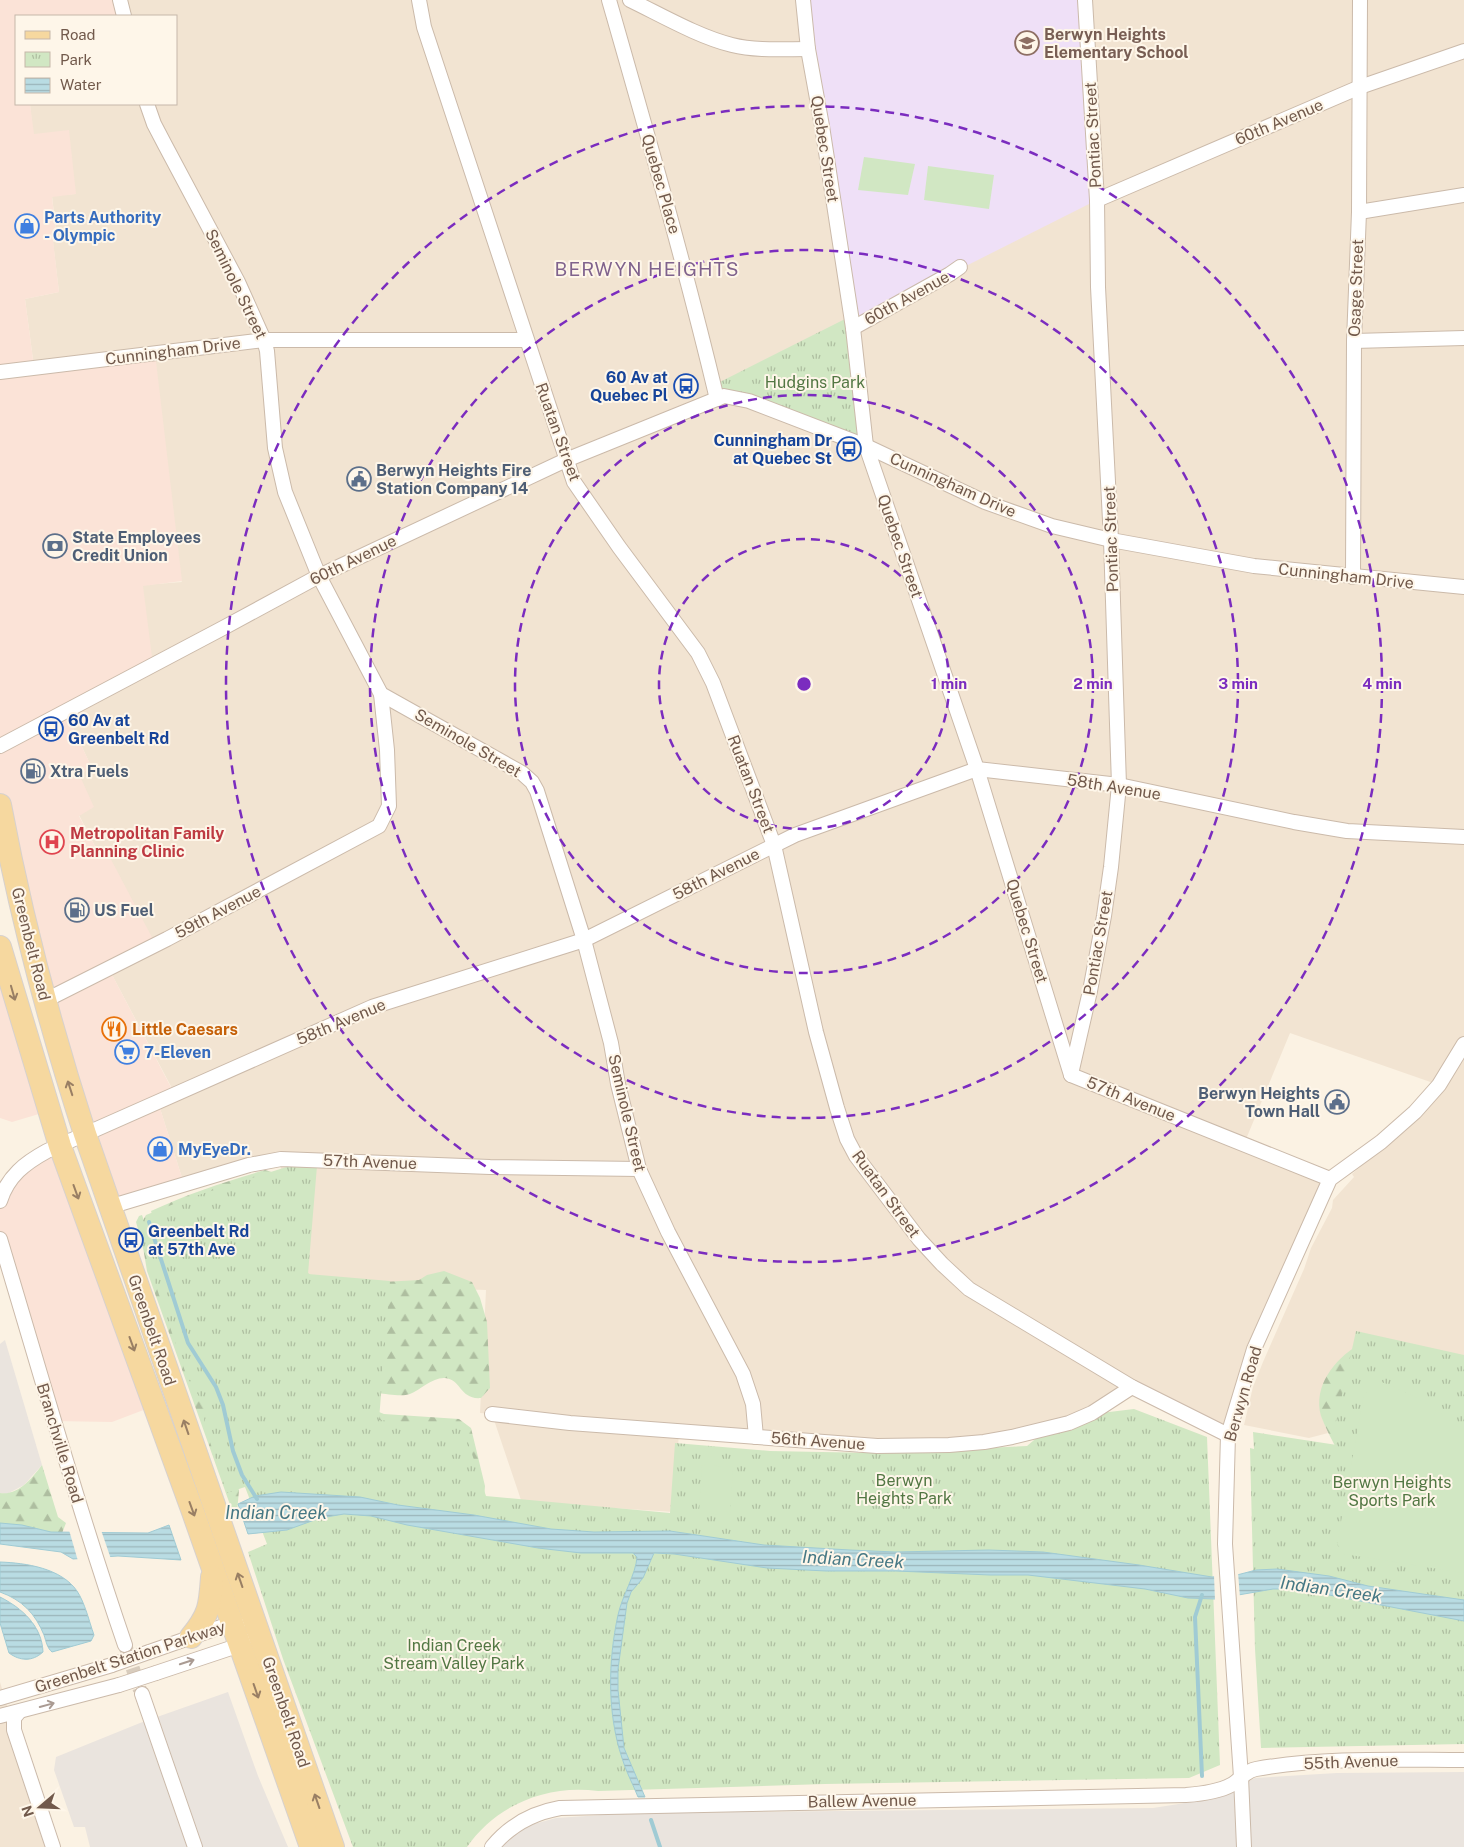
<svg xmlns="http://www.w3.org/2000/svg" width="1464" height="1847" font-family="'Public Sans',sans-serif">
<defs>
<pattern id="forest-firs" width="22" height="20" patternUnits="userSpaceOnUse" patternTransform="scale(1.25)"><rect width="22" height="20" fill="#d1e7c3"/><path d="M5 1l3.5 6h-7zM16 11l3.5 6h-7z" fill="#aebea0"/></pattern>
<pattern id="park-tufts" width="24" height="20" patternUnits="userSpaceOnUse" patternTransform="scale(1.25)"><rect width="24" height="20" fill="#d1e7c3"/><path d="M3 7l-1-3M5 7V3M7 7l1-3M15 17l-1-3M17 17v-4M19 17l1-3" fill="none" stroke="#aebea0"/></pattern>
<pattern id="water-rules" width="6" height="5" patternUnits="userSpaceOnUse" patternTransform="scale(1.25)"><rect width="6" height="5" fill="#b9dce3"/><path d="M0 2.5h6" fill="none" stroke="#9bb5ba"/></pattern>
</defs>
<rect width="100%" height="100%" fill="#fbf2e3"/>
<g fill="#f2e4d2">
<polygon points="120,0 1464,0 1464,1044 1439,1085 1290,1033 1244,1144 1330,1179 1303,1240 1228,1435 1132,1387 1092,1413 949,1445 679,1431 674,1512 535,1503 521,1500 492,1414 480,1413 486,1290 279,1283 281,1159 184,1184 158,1102 175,1094 109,969 105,848 98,852 79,815 79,774 92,768 65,711 143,585 182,582 34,367 25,299 59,292 53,242 57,239 52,196 75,194 33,134 30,104 176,104 176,16 124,16"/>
<polygon points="1464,1056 1464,1371 1321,1393 1321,1415 1328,1433 1309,1438 1244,1425 1253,1387 1263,1362 1304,1269 1311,1248 1332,1208 1333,1200 1354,1177 1352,1174 1431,1105"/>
<polygon points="0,1682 20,1750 53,1847 0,1847"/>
</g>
<g fill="#fbe3d7">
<polygon points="0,0 120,0 124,16 16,16 16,104 30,104 34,134 69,130 76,194 52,197 57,240 53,240 59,292 25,299 34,367 155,353 182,581 143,586 153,665 65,711 92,768 79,774 94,807 79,816 98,852 105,848 156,945 109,969 175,1095 158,1102 184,1184 109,1207 0,805"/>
<polygon points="0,947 49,1111 12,1122 0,1118"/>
<polygon points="60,1146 154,1406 112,1422 53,1421 0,1239 0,1201 7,1185"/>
</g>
<g fill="#eae4de">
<polygon points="5,1340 42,1465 24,1485 7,1494 0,1493 0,1344"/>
<polygon points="228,1692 258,1776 288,1847 90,1847 85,1827 74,1827 54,1770 56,1757 140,1723"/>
<polygon points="1464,1772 1464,1847 498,1847 523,1827 556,1818 632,1813 1153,1808 1217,1798 1255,1778 1337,1773"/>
</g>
<polygon fill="#efe0f7" points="803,0 1085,0 1097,200 950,274 853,328"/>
<g fill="url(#forest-firs)">
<path d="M265 1170 275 1173 299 1266 316 1279 383 1282 419 1280 427 1275 444 1271 472 1282 480 1298 487 1322 490 1388 481 1398C460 1400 461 1379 445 1378 433 1377 420 1390 410 1394 402 1397 387 1394 378 1393L369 1408 384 1414 459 1419 471 1428 485 1486 483 1512 166 1257 151 1211C187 1194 227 1181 265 1170Z"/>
<polygon points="142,1215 233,1480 239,1490 237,1513 234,1516 147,1271 143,1247 136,1222 139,1216"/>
<path d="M1358 1345 1336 1448C1331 1438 1325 1427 1321 1416 1313 1386 1334 1360 1358 1345Z"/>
<path d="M42 1465 58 1517 66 1523 59 1541 0 1531V1493C18 1496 32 1478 42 1465Z"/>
</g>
<g fill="url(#park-tufts)">
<polygon points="851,316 866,446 730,396 714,385"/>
<path d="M296 1164 317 1166 308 1274 390 1281 379 1420 463 1427 486 1496 670 1513 675 1443 770 1451 874 1453 1027 1446 1060 1418 1134 1409 1207 1437 1220 1765 1189 1778 825 1784 598 1791C547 1784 496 1805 467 1847H353L283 1659 248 1552 267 1544 245 1487 227 1493 204 1424 205 1406 187 1377 137 1230 146 1215 189 1198Z"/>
<polygon points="1356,1331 1464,1355 1464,1744 1261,1748 1255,1649 1250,1448 1254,1449 1253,1432 1337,1445 1337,1441 1332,1440"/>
</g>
<g fill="#d1e7c3">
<polygon points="864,157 915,164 908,195 858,190"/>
<polygon points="928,166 994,175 989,209 924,200"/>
<path d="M1379 1381C1411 1393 1440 1409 1464 1434V1573L1344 1554 1337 1544 1364 1394Z"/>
<polygon points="702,1465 733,1467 730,1515 699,1513"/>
</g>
<g fill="url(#water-rules)" stroke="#a0cbd4">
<path d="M281 1492 360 1497 398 1505 474 1515 551 1529 594 1532 670 1531 764 1545 850 1550 895 1552 989 1550 1043 1552 1139 1565 1212 1577 1237 1575 1256 1570 1277 1569 1329 1576 1368 1586 1464 1600V1621L1298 1589H1273L1215 1599 1188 1598 1145 1589 1028 1575H990L896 1571H826L767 1568 674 1554 654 1553 643 1578 631 1592 627 1603 618 1669V1690L624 1748 645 1797H638C633 1784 626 1772 622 1758 607 1713 608 1661 618 1615 622 1596 636 1574 637 1557L633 1553H581L538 1548 407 1525 371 1516 344 1514 320 1518 287 1530 248 1534 238 1504 255 1496Z"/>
<polygon points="0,1523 22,1525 51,1532 148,1533 169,1525 181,1560 118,1556 73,1559 61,1552 0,1544"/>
<path d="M0 1562C26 1563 61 1568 77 1591 85 1603 89 1621 94 1635L91 1641 52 1652C47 1648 46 1641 44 1635 35 1613 22 1600 0 1592Z"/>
<path d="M0 1597C22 1608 42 1626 43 1652 32 1662 20 1661 9 1653L0 1623Z"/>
</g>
<g fill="#fbf2e3">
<polygon points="69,1530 101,1530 111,1559 78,1561"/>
<polygon points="1238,1572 1240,1598 1215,1601 1214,1575"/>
</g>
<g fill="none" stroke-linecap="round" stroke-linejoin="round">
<g stroke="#a0cbd4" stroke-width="4">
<polyline points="149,1222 188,1343 216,1387 223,1405 233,1451 242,1475 257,1499"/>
<polyline points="1202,1776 1195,1617 1202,1595"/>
<polyline points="651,1820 660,1847"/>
</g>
<polyline stroke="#d8ccbd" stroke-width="14" stroke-dasharray="14 7" stroke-linecap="butt" points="126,1648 140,1690"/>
<g stroke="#cbbaaa" stroke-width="16">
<g id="street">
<polyline points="120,0 124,16"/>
<polyline points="419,0 424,27 574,482 619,547 698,653 713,683 774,845 816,1032 837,1108 847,1139 856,1156 919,1239 942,1264 969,1289 1132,1387 1228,1435"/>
<path d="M609 0C647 133 685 265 717 399"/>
<path d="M630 0C661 15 699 37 732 45 756 51 783 49 808 49"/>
<polyline points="803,0 808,49 822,126 853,328 866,446 977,769 1071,1075"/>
<polyline points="147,104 154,124 165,145 238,282 264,340 267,351 275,448 285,492 319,576 381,694 522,773 532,782 537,791 584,940 611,1043 618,1084 639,1169 668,1232 743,1374 753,1404 756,1437"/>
<polyline points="1097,200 1360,87 1464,51"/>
<polyline points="1359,212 1464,195"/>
<polyline points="853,328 950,274 960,267"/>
<polyline points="1354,341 1464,338"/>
<polyline points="0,372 264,340 526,340"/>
<polyline points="1353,577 1354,341 1359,212 1360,0"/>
<polyline points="0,746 223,628 319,576 566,460 724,396 749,401 866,446 985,502 1052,526 1111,540 1254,566 1464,587"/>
<polyline points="44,1001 167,939 379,826 389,806 387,750 381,694"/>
<polyline points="1071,1074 1090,991 1104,916 1111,867 1119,785 1111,540 1098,287 1097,200 1085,0"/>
<polyline points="1071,1075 1330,1179"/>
<path d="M0 1201C8 1176 25 1163 47 1151L372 1007 584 940 795 835 977 769 1119 785 1294 822 1347 831 1464 837"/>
<polyline points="109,1207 249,1165 281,1159 490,1167 639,1169"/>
<path d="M0 1239C41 1375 79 1511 125 1645"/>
<polyline points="492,1414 570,1423 877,1446 949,1445 984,1442 1012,1437 1069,1423 1092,1413 1132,1387"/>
<polyline points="149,1652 232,1623 238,1624"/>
<polyline points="156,1673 240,1645 244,1640"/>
<polyline points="142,1694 195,1847"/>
<polyline points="0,1698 112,1665"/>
<polyline points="19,1712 14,1718 14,1730 53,1847"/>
<polyline points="0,1716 119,1685"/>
<path d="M492 1847C510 1825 532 1813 560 1808L1186 1795C1200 1794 1218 1792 1231 1785 1240 1780 1245 1771 1256 1769 1323 1757 1396 1760 1464 1760"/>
<polyline points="1244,1847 1241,1777 1225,1544 1228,1435 1254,1349 1330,1179 1381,1142 1415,1112 1439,1085 1464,1044"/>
</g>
</g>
<g stroke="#d7d1cd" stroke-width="24">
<g id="primary">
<path d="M0 805C21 917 50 1026 85 1134L333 1847"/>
<polyline points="0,947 60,1146 193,1512 311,1847"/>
<path d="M191 1637C210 1614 210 1605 212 1577"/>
</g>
</g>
<use href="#street" stroke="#fff" stroke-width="14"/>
<use href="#primary" stroke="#f6d89f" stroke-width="22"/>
<g stroke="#cbbaaa" stroke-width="16" stroke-linecap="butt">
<g id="street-bridge">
<polyline points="112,1665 149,1652"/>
<polyline points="119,1685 156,1673"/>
</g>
</g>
<use href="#street-bridge" stroke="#fff" stroke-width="14"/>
</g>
<defs><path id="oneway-shaft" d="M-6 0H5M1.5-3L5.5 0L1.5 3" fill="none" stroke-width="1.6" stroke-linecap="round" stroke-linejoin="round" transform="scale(1.25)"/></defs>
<g stroke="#997f64">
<use href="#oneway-shaft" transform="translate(13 993) rotate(74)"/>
<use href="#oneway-shaft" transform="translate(70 1088) rotate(-108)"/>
<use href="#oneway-shaft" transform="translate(76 1192) rotate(70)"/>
<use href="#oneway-shaft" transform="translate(132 1344) rotate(70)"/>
<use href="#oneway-shaft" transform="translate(186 1427) rotate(-109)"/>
<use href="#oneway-shaft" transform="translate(192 1509) rotate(70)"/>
<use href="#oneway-shaft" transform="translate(240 1580) rotate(-109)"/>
<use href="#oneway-shaft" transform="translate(256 1691) rotate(71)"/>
<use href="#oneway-shaft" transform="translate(317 1801) rotate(-109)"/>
</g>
<g stroke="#aa9b93">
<use href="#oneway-shaft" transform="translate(187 1662) rotate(-18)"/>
<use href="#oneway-shaft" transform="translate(47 1705) rotate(-15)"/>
</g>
<g fill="none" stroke="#7b2cbf" stroke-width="2.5" stroke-dasharray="9 6">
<circle cx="804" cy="684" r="145"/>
<circle cx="804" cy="684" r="289"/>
<circle cx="804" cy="684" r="434"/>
<circle cx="804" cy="684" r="578"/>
</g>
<defs>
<g id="school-ring" transform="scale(1.25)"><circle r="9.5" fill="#fef6e9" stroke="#8d6e63" stroke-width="1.5"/><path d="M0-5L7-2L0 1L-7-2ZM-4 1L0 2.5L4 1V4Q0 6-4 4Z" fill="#8d6e63"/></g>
<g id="shop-ring" transform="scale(1.25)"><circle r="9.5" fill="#fef6e9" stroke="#3f7fe0" stroke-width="1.5"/><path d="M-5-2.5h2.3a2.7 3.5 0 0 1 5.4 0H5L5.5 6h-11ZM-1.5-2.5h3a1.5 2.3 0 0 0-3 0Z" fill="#3f7fe0"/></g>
<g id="bus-ring" transform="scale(1.25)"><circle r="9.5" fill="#fef6e9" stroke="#1a4fb4" stroke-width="1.5"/><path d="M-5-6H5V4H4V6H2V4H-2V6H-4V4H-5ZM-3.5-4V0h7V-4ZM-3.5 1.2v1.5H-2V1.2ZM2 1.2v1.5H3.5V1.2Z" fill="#1a4fb4"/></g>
<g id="civic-ring" transform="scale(1.25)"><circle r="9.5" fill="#fef6e9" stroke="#5c6f8a" stroke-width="1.5"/><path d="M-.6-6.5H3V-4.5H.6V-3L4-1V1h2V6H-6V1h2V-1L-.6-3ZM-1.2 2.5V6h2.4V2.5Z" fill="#5c6f8a"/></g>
<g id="bank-ring" transform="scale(1.25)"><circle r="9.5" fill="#fef6e9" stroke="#5c6f8a" stroke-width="1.5"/><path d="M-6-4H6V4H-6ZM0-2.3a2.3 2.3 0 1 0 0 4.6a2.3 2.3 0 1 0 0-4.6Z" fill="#5c6f8a"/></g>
<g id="fuel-ring" transform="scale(1.25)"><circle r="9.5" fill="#fef6e9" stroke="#5c6f8a" stroke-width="1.5"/><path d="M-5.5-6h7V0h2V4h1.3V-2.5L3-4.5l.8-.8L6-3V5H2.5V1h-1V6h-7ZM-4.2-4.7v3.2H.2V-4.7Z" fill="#5c6f8a"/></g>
<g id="hospital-ring" transform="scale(1.25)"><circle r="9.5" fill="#fef6e9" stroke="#e0444e" stroke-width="1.5"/><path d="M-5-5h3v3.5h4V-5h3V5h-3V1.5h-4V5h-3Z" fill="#e0444e"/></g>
<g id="restaurant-ring" transform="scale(1.25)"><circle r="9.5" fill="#fef6e9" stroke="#e8710a" stroke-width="1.5"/><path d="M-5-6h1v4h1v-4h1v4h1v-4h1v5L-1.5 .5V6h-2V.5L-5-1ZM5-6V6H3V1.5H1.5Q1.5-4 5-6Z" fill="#e8710a"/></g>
<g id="supermarket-ring" transform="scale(1.25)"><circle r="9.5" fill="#fef6e9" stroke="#3f7fe0" stroke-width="1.5"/><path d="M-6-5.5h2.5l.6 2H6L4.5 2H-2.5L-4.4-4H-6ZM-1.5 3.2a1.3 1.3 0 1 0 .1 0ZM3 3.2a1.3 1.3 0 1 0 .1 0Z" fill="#3f7fe0"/></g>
</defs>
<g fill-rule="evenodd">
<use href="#school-ring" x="1027" y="43"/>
<use href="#shop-ring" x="27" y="226"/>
<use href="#bus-ring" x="686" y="386"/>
<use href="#bus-ring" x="849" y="449"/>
<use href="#civic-ring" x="359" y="479"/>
<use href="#bank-ring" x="55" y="546"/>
<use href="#bus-ring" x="51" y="729"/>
<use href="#fuel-ring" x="33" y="771"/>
<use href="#hospital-ring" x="52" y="842"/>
<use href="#fuel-ring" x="77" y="910"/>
<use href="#restaurant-ring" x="114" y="1029"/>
<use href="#supermarket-ring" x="127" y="1052"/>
<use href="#civic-ring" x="1337" y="1102"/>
<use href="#shop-ring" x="160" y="1149"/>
<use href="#bus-ring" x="131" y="1240"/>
</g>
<g text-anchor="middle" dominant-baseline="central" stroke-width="4" stroke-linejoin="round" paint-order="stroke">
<g font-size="16" font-weight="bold" fill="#785e54" stroke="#fef6e9" text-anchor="start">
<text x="1044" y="34">Berwyn Heights<tspan x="1044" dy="18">Elementary School</tspan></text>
</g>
<g font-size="16" fill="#71594b" stroke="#fef6e9">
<text transform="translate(1279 122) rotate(-23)">60th Avenue</text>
<text transform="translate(1093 135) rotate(-93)">Pontiac Street</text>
<text transform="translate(825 149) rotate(81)">Quebec Street</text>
<text transform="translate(661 184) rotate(74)">Quebec Place</text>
<text transform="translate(236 284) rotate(64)">Seminole Street</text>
<text transform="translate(1356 288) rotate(-88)">Osage Street</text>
<text transform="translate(907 298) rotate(-29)">60th Avenue</text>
<text transform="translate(173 351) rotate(-7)">Cunningham Drive</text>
<text transform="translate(558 432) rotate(70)">Ruatan Street</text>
<text transform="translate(953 485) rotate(24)">Cunningham Drive</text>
<text transform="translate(1111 539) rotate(-92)">Pontiac Street</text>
<text transform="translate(900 546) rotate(71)">Quebec Street</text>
<text transform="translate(353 560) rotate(-26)">60th Avenue</text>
<text transform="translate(1346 576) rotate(6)">Cunningham Drive</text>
<text transform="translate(468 743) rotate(30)">Seminole Street</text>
<text transform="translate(751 784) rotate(69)">Ruatan Street</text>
<text transform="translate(1114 787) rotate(9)">58th Avenue</text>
<text transform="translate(716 874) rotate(-27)">58th Avenue</text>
<text transform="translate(218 912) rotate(-28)">59th Avenue</text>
<text transform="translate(1027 931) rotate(73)">Quebec Street</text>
<text transform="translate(1098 943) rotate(-80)">Pontiac Street</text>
<text transform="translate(31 944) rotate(76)">Greenbelt Road</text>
<text transform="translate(341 1022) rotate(-23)">58th Avenue</text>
<text transform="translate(1131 1099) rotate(22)">57th Avenue</text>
<text transform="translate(627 1113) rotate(77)">Seminole Street</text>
<text transform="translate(370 1162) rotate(2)">57th Avenue</text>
<text transform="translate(886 1194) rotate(54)">Ruatan Street</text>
<text transform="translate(152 1330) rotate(71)">Greenbelt Road</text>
<text transform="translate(1243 1394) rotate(-74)">Berwyn Road</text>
<text transform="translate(818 1441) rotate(4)">56th Avenue</text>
<text transform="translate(60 1443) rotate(73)">Branchville Road</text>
<text transform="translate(130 1657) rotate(-18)">Greenbelt Station Parkway</text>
<text transform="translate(286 1712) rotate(71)">Greenbelt Road</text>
<text transform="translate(1351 1762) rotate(-2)">55th Avenue</text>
<text transform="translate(862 1801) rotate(-1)">Ballew Avenue</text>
</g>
<g font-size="16" font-weight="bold" fill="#366cbe" stroke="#fef6e9" text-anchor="start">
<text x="44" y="217">Parts Authority<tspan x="44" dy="18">- Olympic</tspan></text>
<text x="144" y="1052">7-Eleven</text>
<text x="178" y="1149">MyEyeDr.</text>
</g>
<g font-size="16" font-weight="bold" fill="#164399" stroke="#fef6e9" text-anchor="end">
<text x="668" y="377">60 Av at<tspan x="668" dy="18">Quebec Pl</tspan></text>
<text x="832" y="440">Cunningham Dr<tspan x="832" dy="18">at Quebec St</tspan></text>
<text x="68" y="720" text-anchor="start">60 Av at<tspan x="68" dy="18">Greenbelt Rd</tspan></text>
<text x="148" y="1231" text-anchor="start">Greenbelt Rd<tspan x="148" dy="18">at 57th Ave</tspan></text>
</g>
<g font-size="16" fill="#527743" stroke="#fef6e9">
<text x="815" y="382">Hudgins Park</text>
<text x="904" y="1480">Berwyn<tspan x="904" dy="18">Heights Park</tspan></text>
<text x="1392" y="1482">Berwyn Heights<tspan x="1392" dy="18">Sports Park</tspan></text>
<text x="454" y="1645">Indian Creek<tspan x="454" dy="18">Stream Valley Park</tspan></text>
</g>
<g font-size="16" font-weight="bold" fill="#4e5e75" stroke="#fef6e9" text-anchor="start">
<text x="376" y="470">Berwyn Heights Fire<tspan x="376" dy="18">Station Company 14</tspan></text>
<text x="72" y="537">State Employees<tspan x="72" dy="18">Credit Union</tspan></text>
<text x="50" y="771">Xtra Fuels</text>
<text x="94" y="910">US Fuel</text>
<text x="1320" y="1093" text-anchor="end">Berwyn Heights<tspan x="1320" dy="18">Town Hall</tspan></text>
</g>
<g font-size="16" font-weight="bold" fill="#be3a42" stroke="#fef6e9" text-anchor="start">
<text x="70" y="833">Metropolitan Family<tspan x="70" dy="18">Planning Clinic</tspan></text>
</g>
<g font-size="16" font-weight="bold" fill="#c56008" stroke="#fef6e9" text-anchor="start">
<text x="132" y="1029">Little Caesars</text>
</g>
<g font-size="18" font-style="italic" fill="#467884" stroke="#fef6e9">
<text x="276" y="1512">Indian Creek</text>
<text transform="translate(853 1559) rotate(3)">Indian Creek</text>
<text transform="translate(1331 1589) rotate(8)">Indian Creek</text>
</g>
<g font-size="19" letter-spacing="1" fill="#80638d" stroke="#fef6e9">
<text x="647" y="269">BERWYN HEIGHTS</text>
</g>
</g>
<circle cx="804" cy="684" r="8" fill="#7b2cbf" stroke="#fef6e9" stroke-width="2.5"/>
<g font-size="15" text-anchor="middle" font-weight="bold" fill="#7b2cbf" stroke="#fef6e9" stroke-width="4" stroke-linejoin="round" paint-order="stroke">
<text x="949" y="689">1 min</text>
<text x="1093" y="689">2 min</text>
<text x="1238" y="689">3 min</text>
<text x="1382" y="689">4 min</text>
</g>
<rect x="15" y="15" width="162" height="90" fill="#fef6e9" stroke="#c6b7aa"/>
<rect x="25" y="31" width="25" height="8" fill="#f6d89f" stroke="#c6b7aa"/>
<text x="60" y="40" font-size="15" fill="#71594b">Road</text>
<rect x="25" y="52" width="25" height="15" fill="url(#park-tufts)" stroke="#c6b7aa"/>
<text x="60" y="65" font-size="15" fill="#71594b">Park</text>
<rect x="25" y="78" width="25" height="15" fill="url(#water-rules)" stroke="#c6b7aa"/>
<text x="60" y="90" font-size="15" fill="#71594b">Water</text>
<g transform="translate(40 1807) rotate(251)" stroke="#fef6e9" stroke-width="4" paint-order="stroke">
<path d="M0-4L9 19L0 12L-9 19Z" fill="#71594b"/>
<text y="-8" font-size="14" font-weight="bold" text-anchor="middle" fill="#71594b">N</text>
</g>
</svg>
